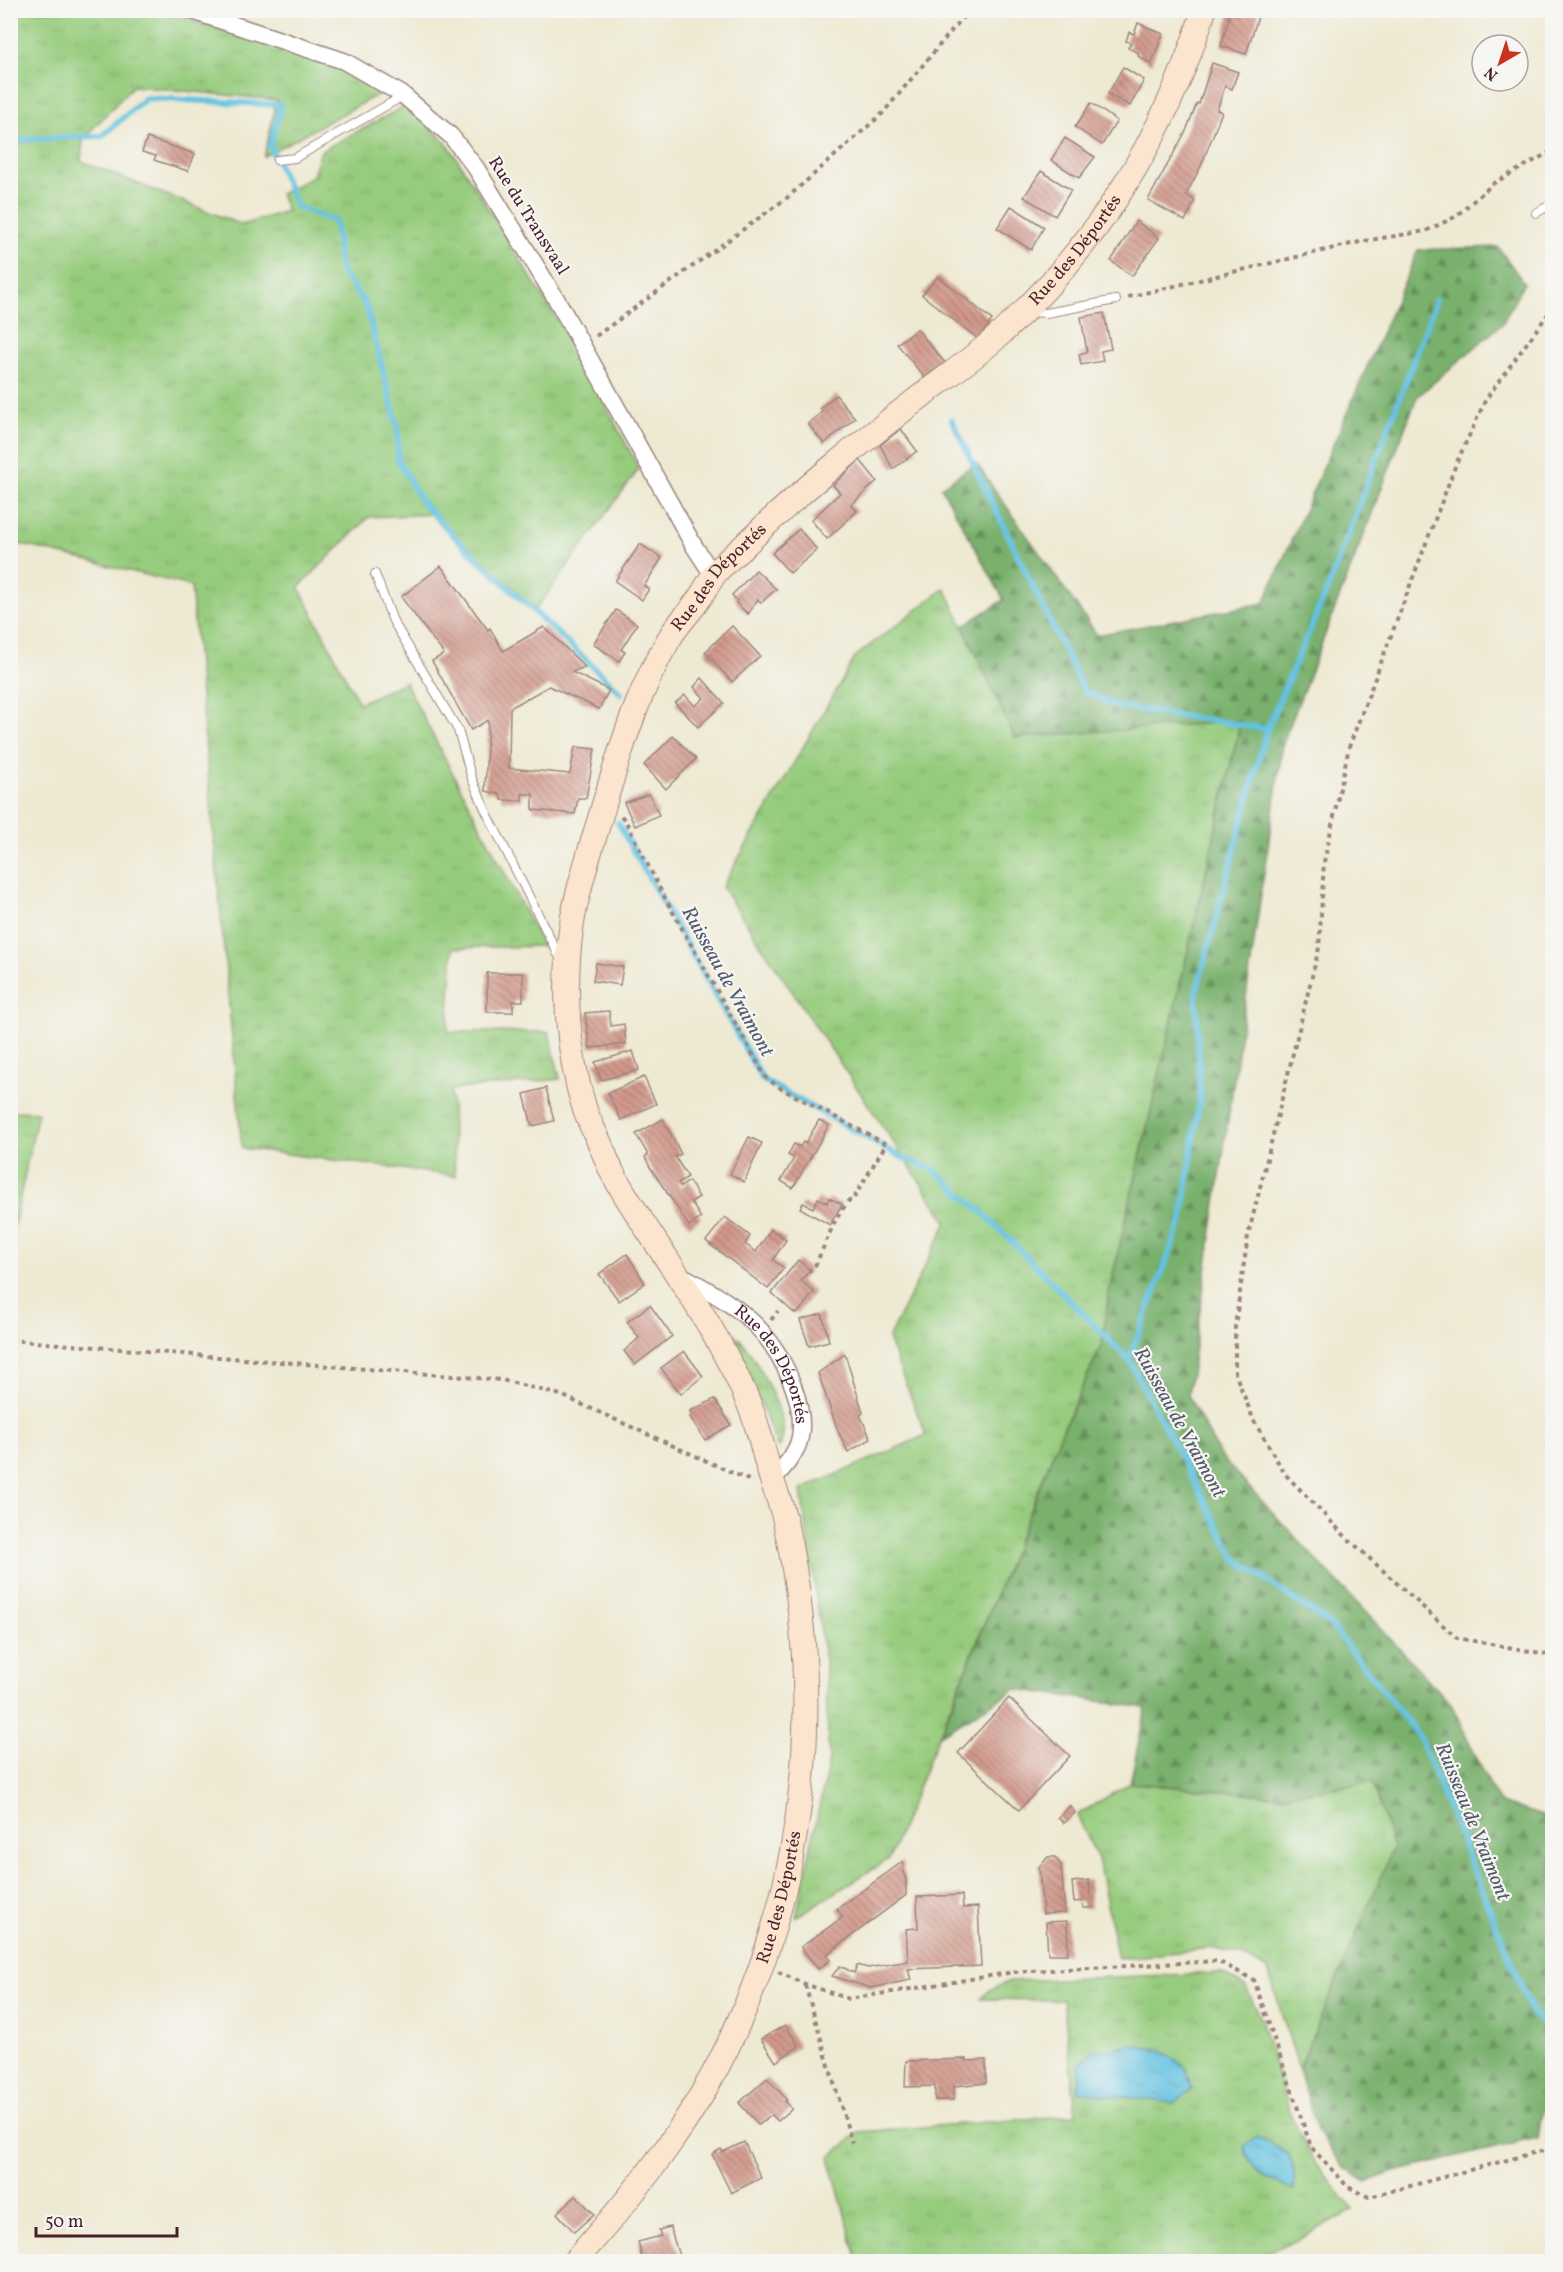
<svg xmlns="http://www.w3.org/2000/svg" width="1563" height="2272" font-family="Vollkorn,serif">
<defs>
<pattern id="grass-tufts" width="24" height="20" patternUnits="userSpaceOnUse" patternTransform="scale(1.5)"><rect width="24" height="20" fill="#96cc7d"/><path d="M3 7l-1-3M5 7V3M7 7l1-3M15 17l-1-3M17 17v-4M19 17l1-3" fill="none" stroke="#83af6c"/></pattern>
<pattern id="forest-firs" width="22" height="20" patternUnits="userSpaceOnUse" patternTransform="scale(1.5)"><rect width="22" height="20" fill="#78b06c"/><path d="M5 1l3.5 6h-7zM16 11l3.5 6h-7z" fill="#648f59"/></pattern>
<pattern id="water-ripples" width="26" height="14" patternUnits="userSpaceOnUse" patternTransform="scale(1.5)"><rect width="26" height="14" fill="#63c2e1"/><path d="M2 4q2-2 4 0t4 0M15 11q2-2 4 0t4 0" fill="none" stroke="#57a6c1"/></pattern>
<pattern id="building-back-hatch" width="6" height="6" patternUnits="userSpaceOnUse" patternTransform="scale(1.5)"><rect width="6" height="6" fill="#d1988a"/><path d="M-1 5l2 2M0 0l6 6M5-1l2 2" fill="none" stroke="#ac7b71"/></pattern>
</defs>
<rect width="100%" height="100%" fill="#f6f6f2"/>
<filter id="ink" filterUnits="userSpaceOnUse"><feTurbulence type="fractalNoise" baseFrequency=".0167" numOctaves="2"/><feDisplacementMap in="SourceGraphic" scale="12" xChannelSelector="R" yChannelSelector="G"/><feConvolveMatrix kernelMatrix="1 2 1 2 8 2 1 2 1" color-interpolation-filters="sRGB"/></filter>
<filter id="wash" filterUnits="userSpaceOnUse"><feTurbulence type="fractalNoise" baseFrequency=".008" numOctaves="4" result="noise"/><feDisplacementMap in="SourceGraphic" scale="24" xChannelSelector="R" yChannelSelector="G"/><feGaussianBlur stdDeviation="1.35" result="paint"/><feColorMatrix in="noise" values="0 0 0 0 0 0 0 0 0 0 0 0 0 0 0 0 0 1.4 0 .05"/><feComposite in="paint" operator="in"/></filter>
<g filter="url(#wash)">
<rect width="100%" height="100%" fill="#eee9d2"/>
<g fill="url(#grass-tufts)" stroke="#707654" stroke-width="1.5">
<polygon points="11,11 158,11 326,60 385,91 264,156 277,100 133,86 83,139 81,161 242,225 287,211 280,194 313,176 321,151 405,106 423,120 449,146 583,361 639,469 536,609 433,514 369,517 299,587 359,703 405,682 543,946 453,948 448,1032 549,1032 560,1079 451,1090 455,1176 242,1148 191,586 11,542"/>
<polygon points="945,588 1015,738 1241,720 1110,1288 1102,1344 1064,1426 889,1859 796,1917 829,1761 825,1661 801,1490 926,1435 888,1339 947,1222 722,887 856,656"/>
<polygon points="11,1111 38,1112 11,1240 10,1111"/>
<path d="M732 1334C751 1342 778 1404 783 1424 784 1432 783 1441 779 1447L776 1444 759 1399 730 1339Z"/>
<polygon points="1373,1782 1393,1848 1299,2069 1268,1970 1239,1954 1210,1948 1118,1959 1098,1859 1077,1815 1130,1783 1281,1796"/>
<polygon points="1221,1973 1246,1987 1260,2017 1290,2113 1313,2160 1353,2210 1296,2241 1243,2261 858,2261 829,2158 859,2132 1076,2115 1063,2000 981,1999 990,1990 1010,1981"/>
</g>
<polygon fill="url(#forest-firs)" stroke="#61684c" stroke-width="1.5" points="1498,247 1524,283 1502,324 1417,397 1283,743 1188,1395 1221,1457 1451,1704 1498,1802 1552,1819 1552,2048 1538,2138 1394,2172 1366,2182 1343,2167 1317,2130 1299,2069 1393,1848 1373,1782 1281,1796 1130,1783 1146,1708 1016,1689 940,1735 1061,1434 1102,1344 1110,1288 1241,721 1015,738 963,626 1004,600 941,487 976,463 1097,635 1264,603 1418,250"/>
<g fill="url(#water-ripples)" stroke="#567086" stroke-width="1.5">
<polygon points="1133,2045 1161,2050 1186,2067 1192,2089 1174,2103 1079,2092 1080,2064 1093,2051"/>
<path d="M1257 2137C1288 2151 1297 2154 1294 2191 1269 2180 1252 2175 1244 2146Z"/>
</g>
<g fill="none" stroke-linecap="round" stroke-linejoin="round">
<g stroke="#63c2e1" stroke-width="6">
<polyline points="10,140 102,136 146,98 281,105 270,146 297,207 335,221 340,270 366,305 388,390 398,429 398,460 423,504 458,540 621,693"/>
<polyline points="952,420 1084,691 1116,706 1267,729"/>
<polyline points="618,823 763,1080 903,1158 933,1169 983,1213 1129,1360 1235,1558 1331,1625 1419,1736 1532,2013 1552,2033"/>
<polyline points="1129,1360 1182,1220 1200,1095 1196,993 1267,729 1327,590 1437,299"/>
</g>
</g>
<g id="blocks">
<g fill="url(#building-back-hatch)">
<polygon points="1231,10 1254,10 1254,12 1259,14 1246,54 1221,46"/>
<polygon points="1138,23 1163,34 1151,64 1138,56 1139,53 1128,48 1131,43 1126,41 1129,32 1134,34"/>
<polygon points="1212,63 1238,72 1232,89 1225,86 1217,110 1222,112 1201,166 1186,195 1195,201 1185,221 1148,200 1186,131 1197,103 1199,104"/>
<polygon points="1123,67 1144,80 1130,106 1108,94"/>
<polygon points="1091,103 1117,121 1102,145 1075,127"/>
<polygon points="147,138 195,154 188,171 154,160 156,156 142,152"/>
<polygon points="1065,138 1095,157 1079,178 1051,160"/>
<polygon points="1041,171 1071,190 1055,216 1024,197"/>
<polygon points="1011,206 1044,227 1031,250 997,228"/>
<polygon points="1136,221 1159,238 1132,276 1111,261"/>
<polygon points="938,276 992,320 978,339 922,295"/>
<polygon points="1104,313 1111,349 1101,351 1103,361 1081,365 1079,354 1087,352 1081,317"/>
<polygon points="917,329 945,363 926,379 897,344"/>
<polygon points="836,395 855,418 824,444 808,424 823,411 820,408"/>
<polygon points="901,429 917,451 893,469 880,445"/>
<polygon points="860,460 877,481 851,505 857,511 827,539 811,520 840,493 833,485"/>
<polygon points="799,529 817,550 790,573 772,553"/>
<polygon points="640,544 662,558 644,586 649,589 642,600 615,581"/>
<polygon points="441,566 488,630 490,628 503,651 544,627 585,667 572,672 609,690 599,709 549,686 510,708 509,768 570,774 575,747 595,749 586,798 578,798 575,814 533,810 533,794 522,794 522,801 502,800 500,794 485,791 488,720 471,730 432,661 444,654 401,597"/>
<polygon points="756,570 776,589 761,603 758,599 748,614 736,603 737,601 732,595"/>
<polygon points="616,610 637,624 621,650 625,652 619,661 593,644"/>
<polygon points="732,626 760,656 732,682 705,652"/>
<polygon points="702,678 724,703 698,727 675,703 685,695 695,706 704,698 694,687"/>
<polygon points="673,736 696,759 666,789 644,765"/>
<polygon points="649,794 659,815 635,826 624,803"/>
<polygon points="596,963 623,967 620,985 593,981"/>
<polygon points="487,973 523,973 523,1001 513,1001 513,1012 487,1012"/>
<polygon points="609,1011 611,1026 624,1024 626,1044 590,1048 585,1013"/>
<polygon points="633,1051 639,1070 601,1080 595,1062"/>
<polygon points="644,1077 656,1104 621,1120 608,1093"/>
<polygon points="546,1088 554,1121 532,1126 524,1094"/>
<polygon points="663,1119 681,1154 675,1157 688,1177 678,1183 681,1187 689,1181 699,1197 691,1202 701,1218 689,1226 650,1167 645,1157 648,1155 636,1134"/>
<polygon points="819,1120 829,1125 793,1188 781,1181 794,1158 788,1155 794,1144 800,1147 803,1142 805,1144"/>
<polygon points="749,1137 762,1143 744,1182 730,1174"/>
<polygon points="818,1198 827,1203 829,1198 842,1204 830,1225 800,1208 803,1203 813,1208"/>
<polygon points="725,1217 750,1236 745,1244 756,1252 771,1229 786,1240 773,1260 784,1268 768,1289 706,1241"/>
<polygon points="627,1254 645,1283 619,1301 599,1274"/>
<polygon points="798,1260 810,1270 801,1281 814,1292 798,1313 794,1313 772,1293"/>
<polygon points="650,1305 672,1336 635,1365 624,1351 639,1338 627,1322"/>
<polygon points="822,1314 829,1341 809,1346 800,1320"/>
<polygon points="684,1351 703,1376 681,1394 661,1368"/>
<polygon points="845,1354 863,1413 860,1415 871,1439 848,1452 838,1431 818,1373"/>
<polygon points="715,1399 731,1425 705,1440 690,1417 692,1415 690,1411"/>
<polygon points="1009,1698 1070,1756 1019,1810 958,1753"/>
<polygon points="1070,1806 1075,1813 1064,1823 1058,1817"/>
<polygon points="1048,1857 1055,1857 1061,1865 1065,1913 1043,1914 1039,1867"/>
<polygon points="902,1862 906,1880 906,1895 826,1955 830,1960 818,1969 801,1947 843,1917 837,1909"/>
<polygon points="1089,1880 1091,1908 1083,1908 1082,1901 1074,1902 1072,1882"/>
<polygon points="962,1895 963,1908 978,1907 981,1966 908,1969 911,1980 871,1988 832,1976 840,1966 854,1973 857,1965 868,1968 908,1961 906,1929 918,1928 917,1897"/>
<polygon points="1067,1921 1068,1954 1048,1954 1046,1922"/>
<polygon points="785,2025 799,2046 776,2062 761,2039"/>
<polygon points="967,2059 967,2061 986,2060 986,2083 954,2086 954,2100 935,2100 935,2086 905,2087 906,2061"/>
<polygon points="767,2078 787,2100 785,2101 792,2109 778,2121 772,2115 759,2125 739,2103"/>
<polygon points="744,2142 761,2178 731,2193 712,2154 721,2149 723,2152"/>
<polygon points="576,2196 594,2214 574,2232 557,2213"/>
<polygon points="670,2227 679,2256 665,2260 665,2262 643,2262 638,2242 661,2236 659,2230"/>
</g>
</g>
</g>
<g filter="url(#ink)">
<use href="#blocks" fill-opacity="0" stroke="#9c847e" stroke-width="1.5"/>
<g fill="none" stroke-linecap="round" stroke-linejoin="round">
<g stroke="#9c847e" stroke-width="10">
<g id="lane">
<polyline points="277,160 295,158 403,96"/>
<polyline points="1536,213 1552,204"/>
<polyline points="1029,312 1046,313 1116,300"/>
<polyline points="375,574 393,621 458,730 472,779 486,811 561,960"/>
</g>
</g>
<g stroke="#9c847e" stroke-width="19">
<g id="street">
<polyline points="189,10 344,61 403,95 451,136 476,168 558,302 694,546 713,575"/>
<path id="s1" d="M679 1274C708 1290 740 1307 762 1332 785 1358 811 1414 797 1447 791 1460 782 1470 772 1480"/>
</g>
</g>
<g stroke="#9c847e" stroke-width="26">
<g id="secondary">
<path id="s2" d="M574 2262C626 2203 676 2143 714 2073 806 1901 827 1707 784 1517 781 1504 776 1493 772 1480 766 1463 763 1446 758 1430 751 1405 739 1380 727 1358 695 1295 652 1241 617 1181 610 1170 606 1158 601 1146 596 1134 589 1122 585 1110 567 1053 563 988 571 929 576 895 587 861 597 828 617 762 635 694 672 634 679 623 688 614 696 603 704 593 709 581 717 571 726 561 737 553 746 544 802 489 863 441 925 393 949 375 975 357 997 337 1097 246 1164 139 1204 10"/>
</g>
</g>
<g stroke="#9c847e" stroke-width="4" stroke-dasharray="4.5 4.5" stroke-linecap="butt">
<polyline points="1128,297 1364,241 1426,231 1455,217 1494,183 1552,151"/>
<polyline points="1552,305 1551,310 1486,399 1456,464 1349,747 1324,862 1319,948 1248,1236 1235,1326 1235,1373 1254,1421 1285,1474 1344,1535 1457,1638 1552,1655"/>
<polyline points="596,336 788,197 882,114 969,10"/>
<polyline points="621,816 625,820 661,891 766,1078 782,1089 886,1144 852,1201 848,1201 835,1221 816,1264 809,1271"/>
<polyline points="771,1320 778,1311"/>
<polyline points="10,1340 502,1380 561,1395 753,1482"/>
<polyline points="778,1972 805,1984 849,1999 1014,1972 1218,1961 1254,1980 1311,2147 1348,2187 1369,2197 1552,2148"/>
<polyline points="805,1985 852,2143"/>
<polyline points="1551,2262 1552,2255"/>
</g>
<use href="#lane" stroke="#fff" stroke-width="8"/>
<use href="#street" stroke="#fff" stroke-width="16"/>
<use href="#secondary" stroke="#fbe5cf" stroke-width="24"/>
</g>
</g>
<g text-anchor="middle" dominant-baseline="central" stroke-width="4.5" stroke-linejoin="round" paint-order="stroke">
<g font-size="18" fill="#4a1f2b" stroke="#f6f6f2">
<text transform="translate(528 216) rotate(58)">Rue du Transvaal</text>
<text stroke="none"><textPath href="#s2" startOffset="2320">Rue des Déportés</textPath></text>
<text stroke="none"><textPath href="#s2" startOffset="1834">Rue des Déportés</textPath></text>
<text stroke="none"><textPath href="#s1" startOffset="135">Rue des Déportés</textPath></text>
<text stroke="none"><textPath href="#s2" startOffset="424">Rue des Déportés</textPath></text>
</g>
<g font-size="20" font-style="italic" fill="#53586b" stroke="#f6f6f2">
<text transform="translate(727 982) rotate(61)">Ruisseau de Vraimont</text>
<text transform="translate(1179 1423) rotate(61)">Ruisseau de Vraimont</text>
<text transform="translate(1472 1822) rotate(68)">Ruisseau de Vraimont</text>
</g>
</g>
<rect width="1563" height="2272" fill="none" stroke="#f6f6f2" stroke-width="36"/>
<g transform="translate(1500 63) rotate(219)"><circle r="28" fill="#f6f6f2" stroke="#b1a0a2" stroke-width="1.5"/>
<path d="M0-4.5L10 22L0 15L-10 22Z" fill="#c8321e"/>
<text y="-9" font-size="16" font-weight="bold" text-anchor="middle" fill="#4a1f2b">N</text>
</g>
<path d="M36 2227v9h141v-9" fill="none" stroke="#4a1f2b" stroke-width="3"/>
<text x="45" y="2227" font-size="18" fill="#4a1f2b" stroke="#f6f6f2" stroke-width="4.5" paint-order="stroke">50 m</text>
</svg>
